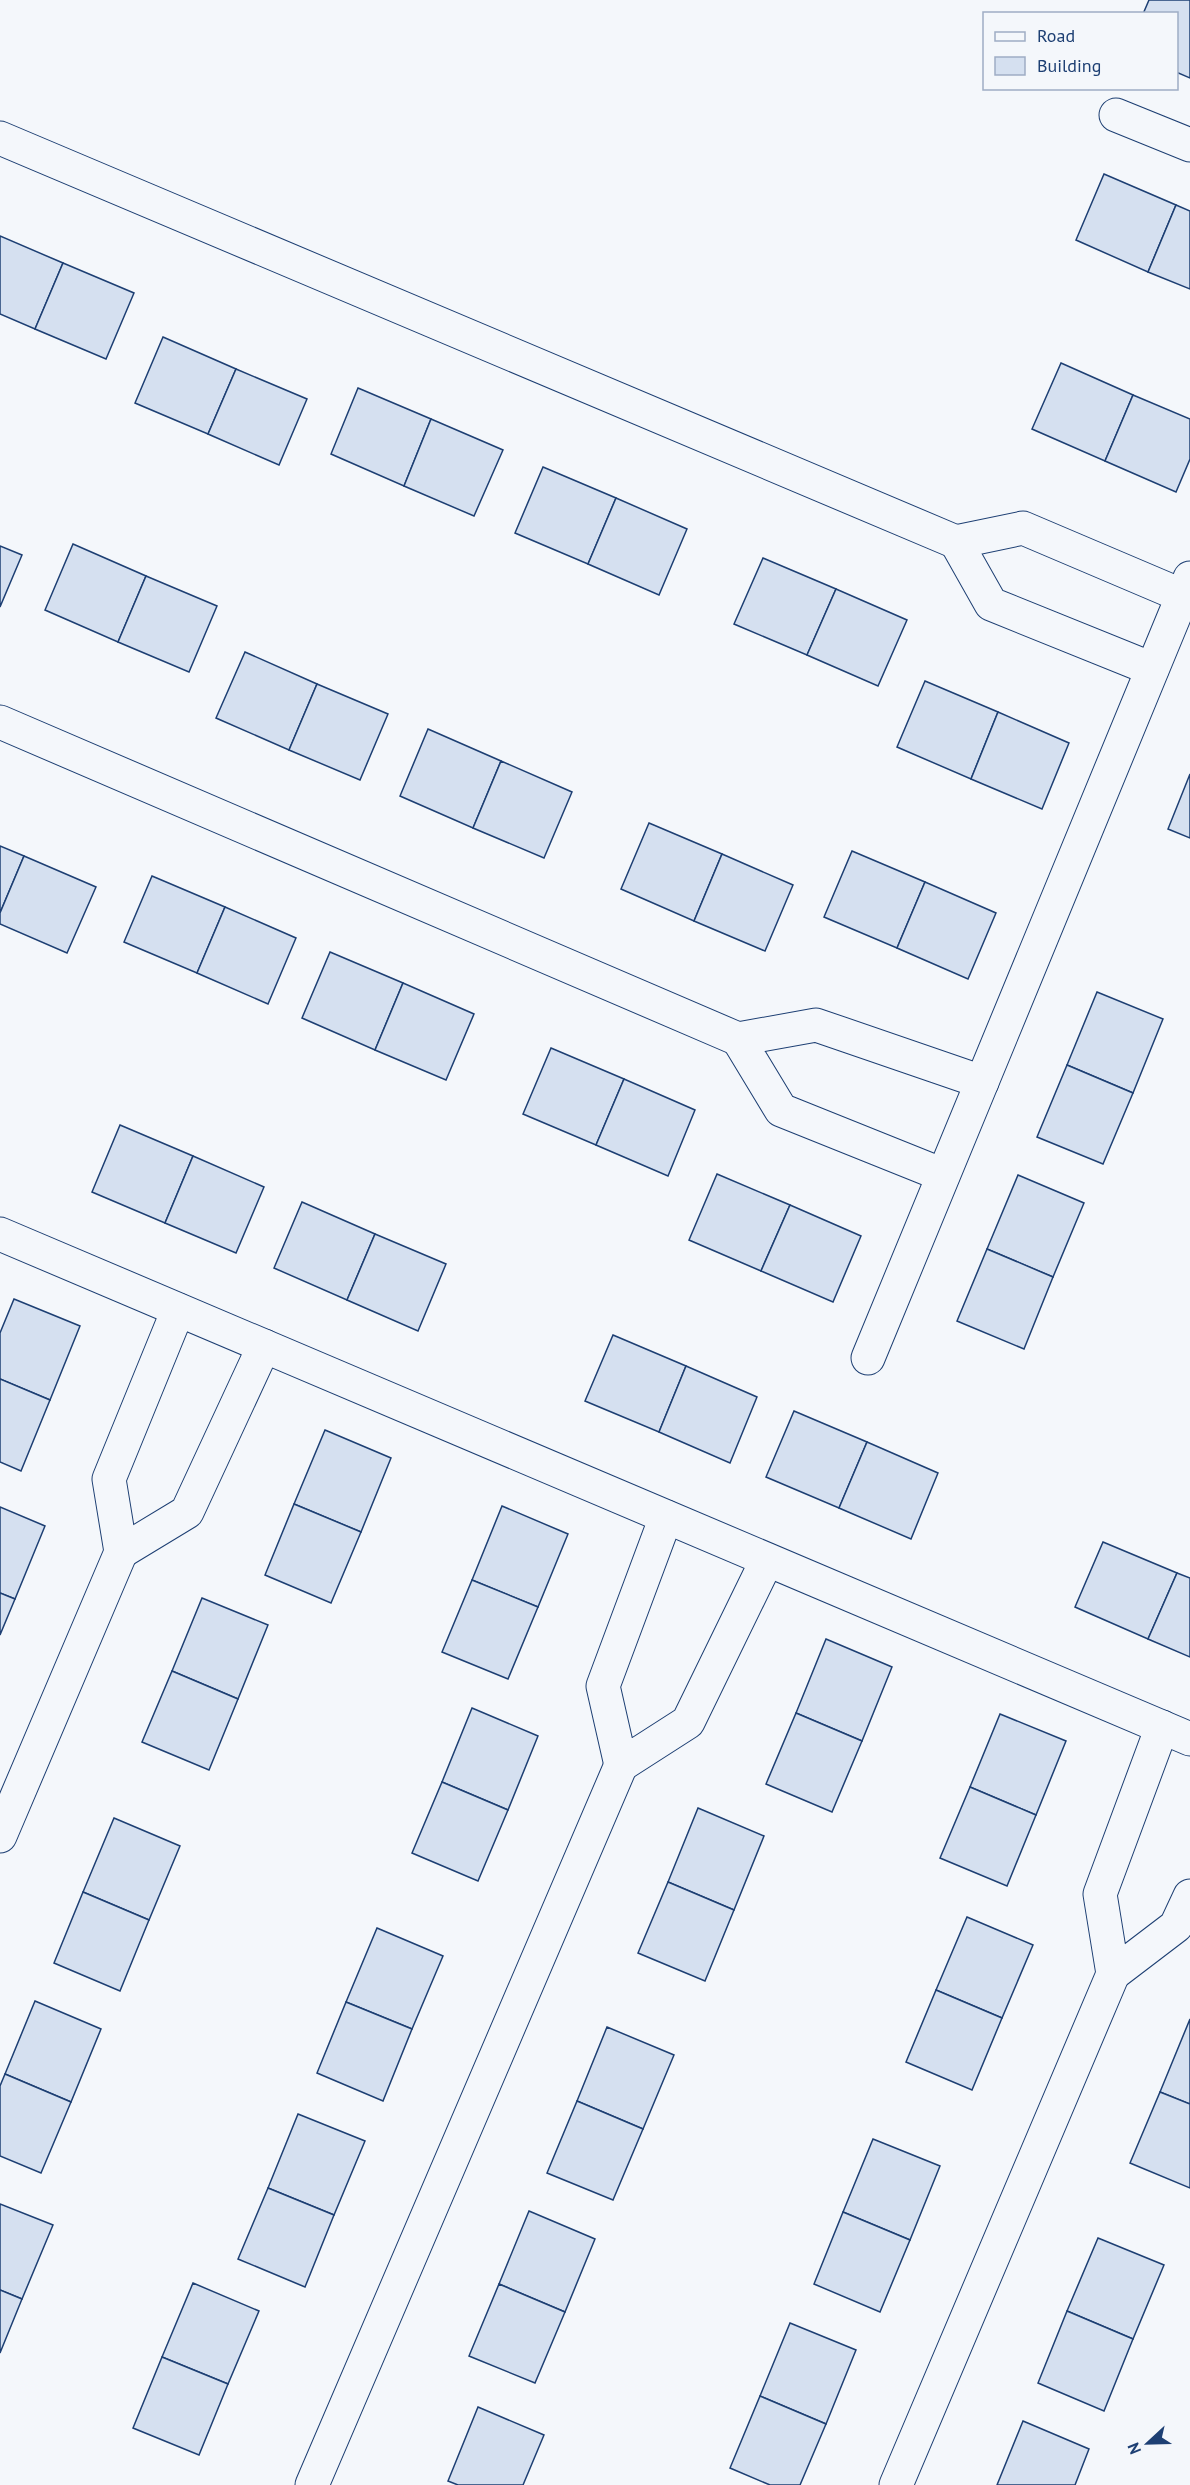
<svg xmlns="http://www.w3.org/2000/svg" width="1190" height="2485" font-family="'PT Sans',sans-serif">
<rect width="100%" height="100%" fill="#f4f7fb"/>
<g fill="#d5e0f0" stroke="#1d3f73" stroke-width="1.5">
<polygon points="1149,0 1190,0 1190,78 1176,72 1176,14 1143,14"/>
<polygon points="1104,174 1176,205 1148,272 1076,240"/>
<polygon points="1176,205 1190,211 1190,289 1148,272"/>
<polygon points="0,236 63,263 35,329 0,314"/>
<polygon points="63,263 134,293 106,359 35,329"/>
<polygon points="163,337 236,369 208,434 135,403"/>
<polygon points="1061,363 1133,395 1105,461 1032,429"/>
<polygon points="236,369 307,399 279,465 208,434"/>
<polygon points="358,388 431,419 404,486 331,454"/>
<polygon points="1133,395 1190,419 1190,459 1176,492 1105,461"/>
<polygon points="431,419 503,450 474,516 404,486"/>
<polygon points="543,467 616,498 588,564 515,533"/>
<polygon points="616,498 687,529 659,595 588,564"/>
<polygon points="73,544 146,576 118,642 45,610"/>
<polygon points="0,546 22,555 0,607"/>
<polygon points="763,558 836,589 807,655 734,624"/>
<polygon points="146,576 217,606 189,672 118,642"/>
<polygon points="836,589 907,620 878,686 807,655"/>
<polygon points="245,652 317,684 289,750 216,718"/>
<polygon points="925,681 998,712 971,779 897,747"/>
<polygon points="317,684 388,714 360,780 289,750"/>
<polygon points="998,712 1069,743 1042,809 971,779"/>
<polygon points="428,729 501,761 473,828 400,796"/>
<polygon points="501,761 572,792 544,858 473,828"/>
<polygon points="1190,774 1190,838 1168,829"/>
<polygon points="649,823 722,854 694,921 621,889"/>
<polygon points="0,846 24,856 0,913"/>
<polygon points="852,851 925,882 897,948 824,917"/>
<polygon points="722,854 793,885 765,951 694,921"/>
<polygon points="24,856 96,887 67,953 0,924 0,913"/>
<polygon points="152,876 225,907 197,973 124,942"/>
<polygon points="925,882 996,913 968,979 897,948"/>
<polygon points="225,907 296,938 268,1004 197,973"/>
<polygon points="330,952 403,983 375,1050 302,1018"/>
<polygon points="403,983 474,1014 446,1080 375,1050"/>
<polygon points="1097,992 1163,1019 1133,1093 1067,1065"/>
<polygon points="551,1048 624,1079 596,1145 523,1114"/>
<polygon points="1067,1065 1133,1093 1103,1164 1037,1137"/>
<polygon points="624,1079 695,1110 668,1176 596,1145"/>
<polygon points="120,1125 193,1156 165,1223 92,1192"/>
<polygon points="193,1156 264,1187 236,1253 165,1223"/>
<polygon points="717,1174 790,1205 761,1271 689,1240"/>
<polygon points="1018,1175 1084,1203 1053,1277 987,1249"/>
<polygon points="302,1202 375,1234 347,1300 274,1268"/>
<polygon points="790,1205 861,1236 833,1302 761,1271"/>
<polygon points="375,1234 446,1264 418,1331 347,1300"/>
<polygon points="987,1249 1053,1277 1024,1349 957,1321"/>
<polygon points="14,1299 80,1326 50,1400 0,1379 0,1333"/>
<polygon points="613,1335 686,1366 659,1432 585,1401"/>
<polygon points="686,1366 757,1397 730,1463 659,1432"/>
<polygon points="0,1379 50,1400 21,1471 0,1462"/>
<polygon points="794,1411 867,1442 839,1508 766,1477"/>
<polygon points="325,1430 391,1458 361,1532 294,1504"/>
<polygon points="867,1442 938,1473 911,1539 839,1508"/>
<polygon points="294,1504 361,1532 331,1603 265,1575"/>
<polygon points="502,1506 568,1534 538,1607 472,1580"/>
<polygon points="0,1507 45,1526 15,1599 0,1593"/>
<polygon points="1103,1542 1177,1573 1148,1639 1075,1607"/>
<polygon points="1177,1573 1190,1578 1190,1657 1148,1639"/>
<polygon points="472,1580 538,1607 508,1679 442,1652"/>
<polygon points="0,1593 15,1599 0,1635"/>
<polygon points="202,1598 268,1625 238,1699 172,1671"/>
<polygon points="826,1639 892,1667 862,1741 796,1713"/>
<polygon points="172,1671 238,1699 209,1770 142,1742"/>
<polygon points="472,1708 538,1736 508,1810 442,1782"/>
<polygon points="796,1713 862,1741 832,1812 766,1784"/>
<polygon points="1000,1714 1066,1741 1036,1815 970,1787"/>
<polygon points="442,1782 508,1810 478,1881 412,1853"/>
<polygon points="970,1787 1036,1815 1007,1886 940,1858"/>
<polygon points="698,1808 764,1836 734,1910 668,1882"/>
<polygon points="114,1818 180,1846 149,1920 83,1892"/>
<polygon points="668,1882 734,1910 705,1981 638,1953"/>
<polygon points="83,1892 149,1920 120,1991 54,1963"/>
<polygon points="967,1917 1033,1945 1002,2018 936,1990"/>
<polygon points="377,1928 443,1956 412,2029 346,2002"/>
<polygon points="936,1990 1002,2018 972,2090 906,2062"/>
<polygon points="35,2001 101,2029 71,2102 5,2074"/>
<polygon points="346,2002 412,2029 383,2101 317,2073"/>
<polygon points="1190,2019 1190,2104 1160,2092"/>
<polygon points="607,2027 674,2055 643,2129 577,2101"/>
<polygon points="5,2074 71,2102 41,2173 0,2156 0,2086"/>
<polygon points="1160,2092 1190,2104 1190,2188 1130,2163"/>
<polygon points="577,2101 643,2129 613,2200 547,2173"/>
<polygon points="298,2114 365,2141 334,2215 268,2188"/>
<polygon points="873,2139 940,2166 910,2240 843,2212"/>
<polygon points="268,2188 334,2215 305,2287 238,2259"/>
<polygon points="0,2204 53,2225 22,2299 0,2290"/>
<polygon points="529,2211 595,2239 565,2312 499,2284"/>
<polygon points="843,2212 910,2240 880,2312 814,2284"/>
<polygon points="1098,2238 1164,2265 1133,2339 1067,2311"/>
<polygon points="193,2283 259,2311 228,2384 162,2357"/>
<polygon points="499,2284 565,2312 535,2383 469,2356"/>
<polygon points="0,2290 22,2299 0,2353"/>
<polygon points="1067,2311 1133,2339 1104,2411 1038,2383"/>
<polygon points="790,2323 856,2350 826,2424 760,2396"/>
<polygon points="162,2357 228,2384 199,2455 133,2428"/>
<polygon points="760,2396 826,2424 800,2485 770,2485 730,2468"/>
<polygon points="478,2407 544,2435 523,2485 458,2485 448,2481"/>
<polygon points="1023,2421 1089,2449 1075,2485 997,2485"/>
</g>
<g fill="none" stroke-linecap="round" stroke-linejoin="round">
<g stroke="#1d3f73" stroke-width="35">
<g id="minor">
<polyline points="1116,115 1190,145"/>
<polyline points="0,138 956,542"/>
<polyline points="1152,669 991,604 956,542 1023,528 1183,596"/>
<polyline points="0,722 738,1039"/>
<polyline points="943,1175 781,1110 738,1039 816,1025 982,1082"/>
<polyline points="0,1234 1190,1739"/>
<polyline points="178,1310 109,1479 121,1552 187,1512 264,1346"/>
<polyline points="868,1358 1190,578"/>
<polyline points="666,1517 603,1686 621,1765 688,1722 767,1560"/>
<polyline points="1162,1727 1100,1894 1113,1974 1176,1926 1190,1896"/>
<polyline points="0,1836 121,1552"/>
<polyline points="312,2485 621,1765"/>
<polyline points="896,2485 1113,1974"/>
</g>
</g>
<use href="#minor" stroke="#f4f7fb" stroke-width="33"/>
</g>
<rect x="983" y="12" width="195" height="78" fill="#f4f7fb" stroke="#9eadc5" stroke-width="1.5"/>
<rect x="995" y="32" width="30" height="9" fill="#f4f7fb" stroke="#9eadc5" stroke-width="1.5"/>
<text x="1037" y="42" font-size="18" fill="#1d3f73">Road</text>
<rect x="995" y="57" width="30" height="18" fill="#d5e0f0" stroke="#9eadc5" stroke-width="1.5"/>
<text x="1037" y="72" font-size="18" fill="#1d3f73">Building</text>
<g transform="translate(1148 2443) rotate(248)" stroke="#f4f7fb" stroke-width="4.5" paint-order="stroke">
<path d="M0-4.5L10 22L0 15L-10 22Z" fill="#1d3f73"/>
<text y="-9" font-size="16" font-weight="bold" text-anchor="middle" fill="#1d3f73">N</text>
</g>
</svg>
